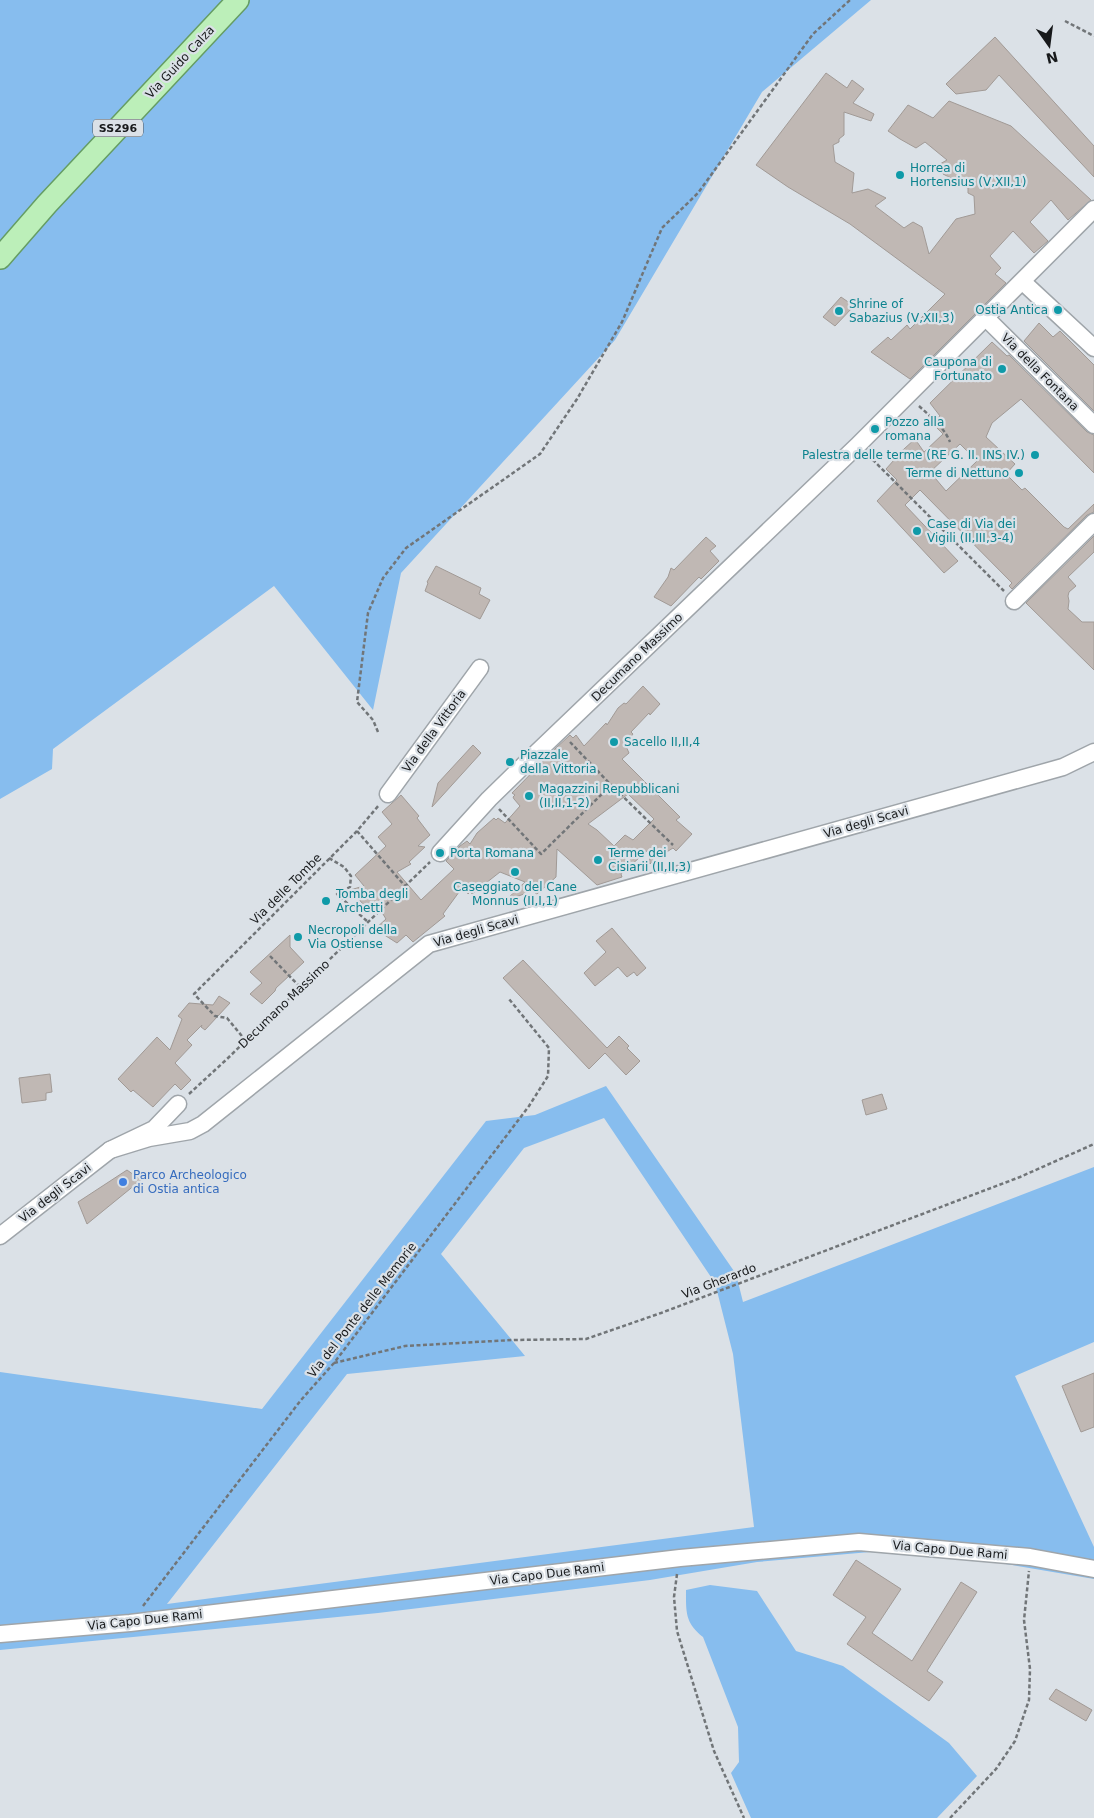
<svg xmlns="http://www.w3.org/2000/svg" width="1094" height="1818" font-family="'DejaVu Sans',sans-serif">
<rect width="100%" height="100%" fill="#dbe1e7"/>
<g fill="#87bdee" fill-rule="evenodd">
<polygon points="0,0 871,0 762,92 615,340 401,573 373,710 274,586 53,749 52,769 0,799"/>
<path d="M606 1086 736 1274 743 1302 1094 1167V1342L1015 1376 1094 1547V1579L1000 1563 870 1552 757 1562 650 1580 378 1613 0 1650V1372L262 1409 486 1121 535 1115ZM604 1118 715 1283 733 1354 754 1527 167 1604 347 1374 525 1356 441 1254 524 1148Z"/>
<path d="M710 1585 757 1591 796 1651 843 1666 949 1743 977 1776 937 1818H751L731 1773 739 1762 738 1727 703 1637C685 1623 686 1612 686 1590Z"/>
</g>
<g fill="#c0b8b4" stroke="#a19a96" fill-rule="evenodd">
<polygon points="995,37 1094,146 1094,177 999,75 986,90 956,94 946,84"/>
<polygon points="826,73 847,88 852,80 864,89 853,103 874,114 871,121 844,112 844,135 839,139 839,142 833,145 835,162 854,173 852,193 868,189 886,198 875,206 904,228 913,222 922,227 929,254 956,219 975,214 974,196 968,193 968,188 955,184 955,180 943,174 940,164 947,160 925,142 916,148 900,139 888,131 908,105 933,118 949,101 1011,126 1091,200 1068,220 1051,200 1030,222 1048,241 1034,253 1013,231 990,256 1001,268 995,274 1006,283 910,379 871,352 888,337 891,340 907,325 910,329 945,294 850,224 788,187 756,165"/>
<polygon points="841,297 854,306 835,326 823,317"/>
<polygon points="1039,323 1053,337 1060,331 1094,365 1094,411 1024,341"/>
<path d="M992 342 1007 356 1009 355 1087 432 1094 435V473L1021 399 992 423 986 437 1015 464 1006 474 1022 490 1025 488 1064 527 1068 529 1094 504V512L1087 515 1012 589 1009 586 1012 583 920 490 905 505 958 561 944 573 877 501 897 480 886 469 894 460 893 459 915 439 924 452 943 434 932 423 940 416 930 403ZM960 444 977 461 946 491 930 472Z"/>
<polygon points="1094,536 1094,552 1068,577 1076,586 1069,592 1068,596 1069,601 1068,609 1082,622 1094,622 1094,670 1026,603"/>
<polygon points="706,537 716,546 710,551 719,561 701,579 699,577 671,606 654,597 668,577 671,568 674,570"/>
<polygon points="436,566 481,588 479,594 490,600 480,619 425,591 428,583 427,582"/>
<path d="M643 686 660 704 650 715 649 713 631 732 633 734 625 744 629 753 622 759 680 817 676 820 692 834 676 851 673 848 660 856 659 855 650 864 649 849 621 874 622 877 597 885 557 849 556 877 537 894 532 891 505 901 525 882 500 872 472 894 470 892 468 894 462 888 443 914 445 916 413 942 406 935 397 943 375 929 386 919 375 901 365 906 350 890 364 886 355 875 386 846 378 837 392 824 382 812 401 795 419 816 417 818 430 835 418 846 425 847 409 862 411 864 397 872 421 900 454 869 446 861 460 846 467 841 470 844 477 833 494 818 496 820 498 818 505 823 520 806 514 799 513 797 515 795 512 793 556 748 570 735 573 738 576 735 584 746 606 723 607 725 618 708 624 703 626 704ZM628 794 654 819 633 840 625 835 614 846 597 830 588 824Z"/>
<polygon points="473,745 481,753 432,807 438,783"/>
<polygon points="612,928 646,968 637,976 634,972 627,977 618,967 595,986 584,973 606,952 596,941"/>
<polygon points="290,935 290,947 304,962 276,988 275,991 262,1004 250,994 262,983 250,972"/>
<polygon points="523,960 607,1048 619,1036 629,1046 627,1048 640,1061 626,1075 605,1053 589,1069 503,978"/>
<polygon points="219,996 230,1003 205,1030 201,1027 202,1025 187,1040 192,1045 175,1063 191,1080 181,1090 175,1084 153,1107 133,1090 131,1092 118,1079 157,1037 170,1050 182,1019 178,1016 189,1003 213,1005"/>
<polygon points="50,1074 52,1092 46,1093 46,1100 22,1103 19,1078"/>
<polygon points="882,1094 887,1109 866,1115 862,1100"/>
<polygon points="127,1170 141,1180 87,1224 78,1202"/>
<polygon points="1094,1373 1094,1427 1081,1432 1062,1386"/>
<polygon points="856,1560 901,1589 872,1633 912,1661 961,1582 977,1592 927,1671 943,1682 929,1701 847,1644 866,1617 833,1595"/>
<polygon points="1056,1689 1092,1710 1086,1721 1049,1699"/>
</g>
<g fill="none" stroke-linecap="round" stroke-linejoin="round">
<g stroke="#9fa5aa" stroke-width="19">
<g id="minor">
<polyline points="1023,282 1094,348"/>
<polyline points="986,318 1094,425"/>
<polyline points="1014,601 1094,522"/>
<polyline points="388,794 480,668"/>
<polyline points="440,853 489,799 531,758 858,445 1094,209"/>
<polyline points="110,1150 149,1138 190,1131 203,1124 429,944 1063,767 1094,752"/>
<polyline points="0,1236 110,1150 154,1129 178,1104"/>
<polyline points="0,1634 130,1623 680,1558 859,1542 1030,1557 1094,1569"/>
</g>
</g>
<g stroke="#659d63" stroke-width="24">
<polyline id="major" points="0,258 47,204 238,0"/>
</g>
<g stroke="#717578" stroke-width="2.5" stroke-dasharray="4 2.5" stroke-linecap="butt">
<polyline points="1065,21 1094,36"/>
<path d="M919 406C931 417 944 427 950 442"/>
<polyline points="868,455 1004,591"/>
<polyline points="378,732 373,720 357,702 368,613 383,578 406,548 540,454 577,399 622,322 662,228 698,193 813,34 850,0"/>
<polyline points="570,742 611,785 673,845"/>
<polyline points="499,809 541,854 611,785"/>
<polyline points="357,831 405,886"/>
<polyline points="329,858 344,867 351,876 350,887 337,894 368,922"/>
<polyline points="270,956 300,987"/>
<polyline points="246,1041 227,1018 215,1016 194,994 357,831 379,805"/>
<polyline points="189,1094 227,1059 430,862"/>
<polyline points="334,1363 405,1346 512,1340 586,1339 661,1313 1020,1177 1094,1144"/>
<polyline points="677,1574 674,1597 677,1631 714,1751 744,1818"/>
<polyline points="143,1606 301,1400 334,1363 529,1106 548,1076 549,1048 509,999"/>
<polyline points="950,1818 996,1769 1015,1741 1029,1700 1030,1669 1024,1620 1029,1571"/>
</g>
<use href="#minor" stroke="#fff" stroke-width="16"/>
<use href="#major" stroke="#bcefb9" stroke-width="21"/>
</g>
<g fill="#0f9aa8" stroke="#dbe1e7" stroke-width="2">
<circle cx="900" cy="175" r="5"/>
<circle cx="1058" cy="310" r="5"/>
<circle cx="839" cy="311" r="5"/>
<circle cx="1002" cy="369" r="5"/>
<circle cx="875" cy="429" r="5"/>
<circle cx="1035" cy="455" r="5"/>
<circle cx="1019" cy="473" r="5"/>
<circle cx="917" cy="531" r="5"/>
<circle cx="614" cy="742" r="5"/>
<circle cx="510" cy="762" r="5"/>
<circle cx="529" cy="796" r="5"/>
<circle cx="440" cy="853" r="5"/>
<circle cx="598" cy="860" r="5"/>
<circle cx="515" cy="872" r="5"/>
<circle cx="326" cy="901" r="5"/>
<circle cx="298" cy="937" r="5"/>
</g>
<circle fill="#3f7fe0" stroke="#dbe1e7" stroke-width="2" cx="123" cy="1182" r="5"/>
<g text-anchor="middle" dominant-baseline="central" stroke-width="4.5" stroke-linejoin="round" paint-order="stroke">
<rect fill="#dbe1e7" stroke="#525558" stroke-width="1" x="93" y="119.5" width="50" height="17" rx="4"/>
<g font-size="11" font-weight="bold" fill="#17191b">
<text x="118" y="128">SS296</text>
</g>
<g font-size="12" fill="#17191b" stroke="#dbe1e7">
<text transform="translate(180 62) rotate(-47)">Via Guido Calza</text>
<text transform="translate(1040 372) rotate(45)">Via della Fontana</text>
<text transform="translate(637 657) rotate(-44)">Decumano Massimo</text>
<text transform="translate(434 731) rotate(-54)">Via della Vittoria</text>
<text transform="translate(866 822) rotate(-16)">Via degli Scavi</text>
<text transform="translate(286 889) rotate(-45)">Via delle Tombe</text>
<text transform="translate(476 931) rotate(-16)">Via degli Scavi</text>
<text transform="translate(284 1004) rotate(-44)">Decumano Massimo</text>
<text transform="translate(55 1193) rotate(-38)">Via degli Scavi</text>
<text transform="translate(719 1281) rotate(-21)">Via Gherardo</text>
<text transform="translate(362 1310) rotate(-52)">Via del Ponte delle Memorie</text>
<text transform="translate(950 1550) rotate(5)">Via Capo Due Rami</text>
<text transform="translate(547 1574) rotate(-7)">Via Capo Due Rami</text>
<text transform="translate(145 1620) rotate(-6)">Via Capo Due Rami</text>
</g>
<g font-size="12" fill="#0d838f" stroke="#dbe1e7" text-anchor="start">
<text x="910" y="168">Horrea di<tspan x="910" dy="14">Hortensius (V,XII,1)</tspan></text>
<text x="849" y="304">Shrine of<tspan x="849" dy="14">Sabazius (V,XII,3)</tspan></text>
<text x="1048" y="310" text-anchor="end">Ostia Antica</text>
<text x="992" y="362" text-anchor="end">Caupona di<tspan x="992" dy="14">Fortunato</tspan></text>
<text x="885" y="422">Pozzo alla<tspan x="885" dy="14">romana</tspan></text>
<text x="1025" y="455" text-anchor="end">Palestra delle terme (RE G. II. INS IV.)</text>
<text x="1009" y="473" text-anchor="end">Terme di Nettuno</text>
<text x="927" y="524">Case di Via dei<tspan x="927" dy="14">Vigili (II,III,3-4)</tspan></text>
<text x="624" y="742">Sacello II,II,4</text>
<text x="520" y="755">Piazzale<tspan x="520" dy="14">della Vittoria</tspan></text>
<text x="539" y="789">Magazzini Repubblicani<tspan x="539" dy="14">(II,II,1-2)</tspan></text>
<text x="450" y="853">Porta Romana</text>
<text x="608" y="853">Terme dei<tspan x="608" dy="14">Cisiarii (II,II,3)</tspan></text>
<text x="515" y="887" text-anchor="middle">Caseggiato del Cane<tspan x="515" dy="14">Monnus (II,I,1)</tspan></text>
<text x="336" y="894">Tomba degli<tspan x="336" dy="14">Archetti</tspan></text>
<text x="308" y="930">Necropoli della<tspan x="308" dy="14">Via Ostiense</tspan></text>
</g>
<g font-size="12" fill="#366cbe" stroke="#dbe1e7" text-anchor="start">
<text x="133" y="1175">Parco Archeologico<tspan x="133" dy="14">di Ostia antica</tspan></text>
</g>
</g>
<g transform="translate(1049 45) rotate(166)" stroke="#dbe1e7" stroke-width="4" paint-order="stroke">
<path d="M0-4L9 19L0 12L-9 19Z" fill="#17191b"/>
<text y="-8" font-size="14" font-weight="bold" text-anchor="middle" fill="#17191b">N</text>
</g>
</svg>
